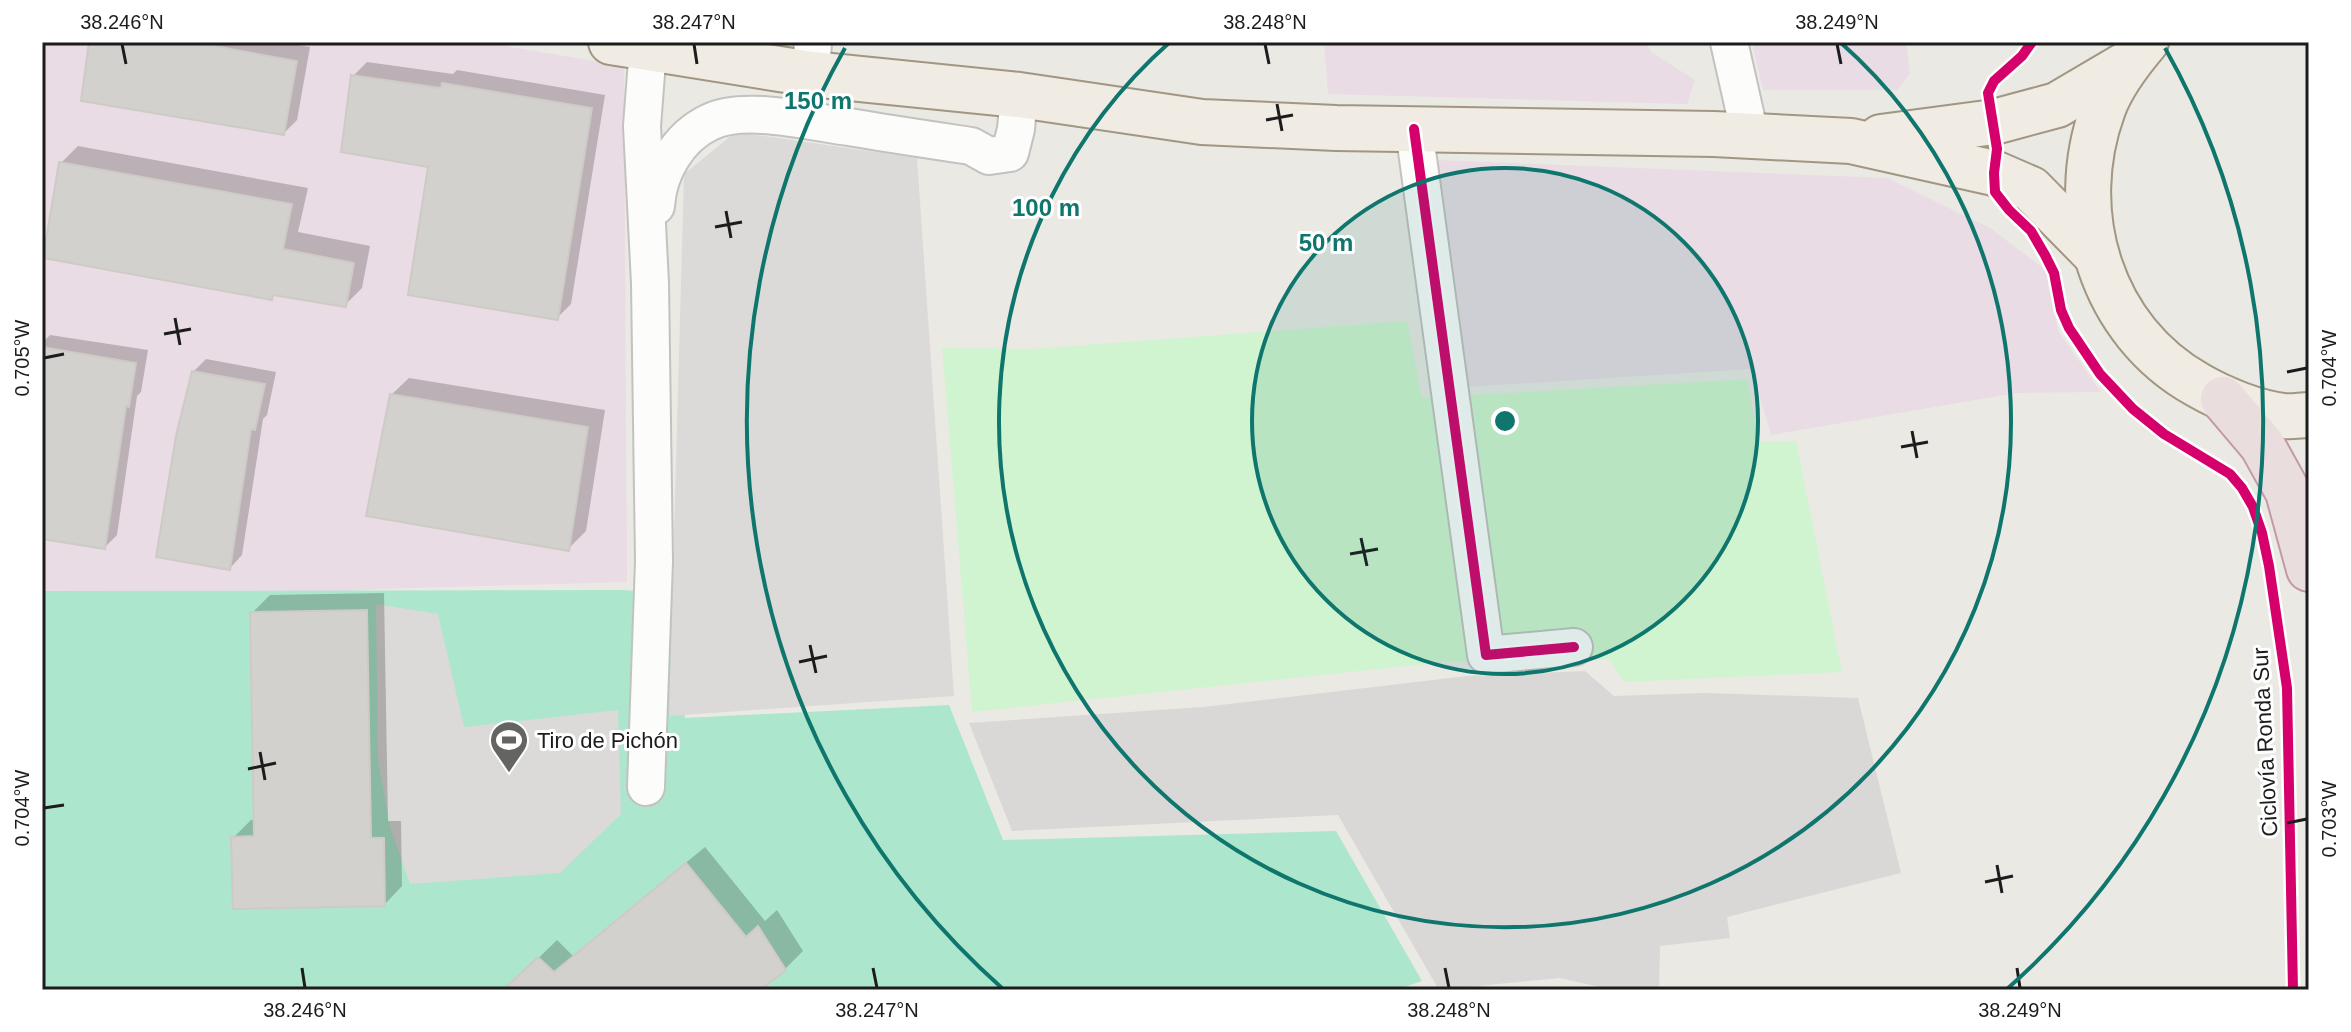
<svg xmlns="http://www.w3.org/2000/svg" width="2351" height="1032" font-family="Arial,sans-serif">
<rect width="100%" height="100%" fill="#ebe9e4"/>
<polygon fill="#dad8d6" points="1585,671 1614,696 1706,693 1858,698 1901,873 1727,917 1730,938 1660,946 1659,990 1613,990 1560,978 1439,990 1338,815 1012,831 969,723 1203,707 1467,676"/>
<g fill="#e9dce4">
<polygon points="42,42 482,42 624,66 627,582 376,589 42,612"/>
<polygon points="1324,42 1646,42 1650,51 1695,80 1687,104 1328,94"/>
<polygon points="1752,42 1906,42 1910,74 1897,90 1763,90"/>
<polygon points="1435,160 1887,178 1990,228 2047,271 2058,331 2101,392 2016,393 1771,435 1752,369 1467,387"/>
</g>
<polygon fill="#d0f4cf" points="1407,321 1422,398 1747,379 1758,441 1796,441 1842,672 1624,682 1610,660 1455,661 972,712 942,348 1031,349"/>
<polygon fill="#ace6cc" points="623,590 674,594 685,718 949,705 1003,840 1336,831 1422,981 1396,990 42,990 42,591"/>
<g fill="#dbdad8">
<polygon points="736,132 917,158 954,696 669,716 684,174"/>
<polygon points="376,604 438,614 464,727 618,710 621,814 560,873 410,884 390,827 378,760"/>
</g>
<g fill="#0003">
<polygon points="91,42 280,42 310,47 297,120 284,133"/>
<polygon points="367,62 453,74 457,70 605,95 571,304 557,318 353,76"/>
<polygon points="78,146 308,188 298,232 370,246 362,288 345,305 275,293 271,298 61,163"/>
<polygon points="50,335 148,350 141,392 137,396 117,535 105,547 42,537 42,343"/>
<polygon points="206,359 276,372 267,415 263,419 242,555 230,568 193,372"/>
<polygon points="409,378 605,410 586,531 568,549 391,395"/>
<polygon points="384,593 388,821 401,821 402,886 385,904 233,838 251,820 256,820 252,613 270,595"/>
<polygon points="705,847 765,921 777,910 803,951 785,969 757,990 512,990 510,986 557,940 573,956"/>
</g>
<g fill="#d3d1cd" stroke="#cecac5" stroke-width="2">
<polygon points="89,42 193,42 297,61 284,135 81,101"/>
<polygon points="351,75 441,88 442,83 592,108 558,320 408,295 428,167 341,152"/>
<polygon points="59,162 292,204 283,249 354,263 346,307 273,295 272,300 43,258"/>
<polygon points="42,347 136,363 129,407 126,406 105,549 42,539"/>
<polygon points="192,371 265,384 255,430 251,429 230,570 156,557 176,436"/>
<polygon points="390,394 588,427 569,551 366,516"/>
<polygon points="367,610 371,838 384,838 385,906 233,909 231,837 254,836 250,612"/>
<polygon points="686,863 746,937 758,926 786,970 760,990 503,990 538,957 554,972"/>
</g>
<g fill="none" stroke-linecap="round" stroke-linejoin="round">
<g stroke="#c3c2c0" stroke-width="40">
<g id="minor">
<polyline points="1729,42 1750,135"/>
<polyline points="811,74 813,42"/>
<polyline points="1414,129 1486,655 1574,647"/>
<path d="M656 206C658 172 678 137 710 122 745 105 811 122 849 127 890 134 931 140 971 146L989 156 1010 153 1016 129 1019 95"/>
<polyline points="646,787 654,561 650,283 642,126 648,48"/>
</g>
</g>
<g stroke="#a19681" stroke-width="48">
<g id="major">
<polyline points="611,42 811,74 1019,95 1202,122 1336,128 1714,134 1851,141 1994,173 2031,189 2095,254"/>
<path d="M2146 42C2129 62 2112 84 2103 109 2065 212 2101 331 2198 385 2222 399 2257 413 2284 416 2292 417 2301 415 2309 415"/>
<polyline points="1881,137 1994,122 2057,105 2125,65"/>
</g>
</g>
<g stroke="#c29aa5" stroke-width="48">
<polyline id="highway" points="2223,399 2262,445 2288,492 2309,569"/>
</g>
<use href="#minor" stroke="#fcfcfb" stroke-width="36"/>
<use href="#major" stroke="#f0ebe3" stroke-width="44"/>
<use href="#highway" stroke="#e9ddde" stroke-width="44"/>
<g stroke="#fff" stroke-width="15">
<g id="cycleway">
<polyline points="2032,42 2022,56 1994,81 1988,93 1997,149 1994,173 1995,192 2009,210 2031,231 2045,255 2054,273 2061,310 2069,328 2100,374 2133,409 2164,434 2230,474 2242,488 2253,507 2262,533 2269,566 2287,688 2293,990"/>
<polyline points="1414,129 1486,655 1574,647"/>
</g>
</g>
<use href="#cycleway" stroke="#d6006c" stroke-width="10"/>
</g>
<path fill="none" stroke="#1c1c1c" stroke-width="3" d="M122 44 126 64M694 44 697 64M1265 44 1269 64M1837 44 1841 64M1277 104 1282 131M1266 120 1293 115M726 211 731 238M715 227 742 222M175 318 180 345M164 334 191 329M44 358 64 354M2287 372 2307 368M1912 431 1917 458M1901 447 1928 442M1361 538 1367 566M1350 554 1378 549M810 645 816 673M799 662 827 656M260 752 265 780M248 769 276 763M44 808 64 805M2287 823 2307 819M1997 865 2002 893M1985 882 2013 876M302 968 305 988M873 968 877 988M1445 968 1449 988M2017 968 2020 988"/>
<circle cx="1505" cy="421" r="253" fill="#0f766e" fill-opacity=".12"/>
<g fill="none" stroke="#0f766e" stroke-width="4">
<circle cx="1505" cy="421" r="253"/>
<path d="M1840 42A506 506 0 1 1 1170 42"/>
<path d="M1003 989A758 758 0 0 1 845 48M2165 48A758 758 0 0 1 2007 989"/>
</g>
<defs>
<g id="stadium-pin" transform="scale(2)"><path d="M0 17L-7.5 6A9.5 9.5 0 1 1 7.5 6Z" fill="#646462" stroke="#fff"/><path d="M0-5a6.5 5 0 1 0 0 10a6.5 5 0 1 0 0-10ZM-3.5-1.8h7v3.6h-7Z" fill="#fff"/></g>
</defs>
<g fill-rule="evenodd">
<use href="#stadium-pin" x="509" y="740"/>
</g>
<g text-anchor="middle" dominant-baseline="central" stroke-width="6" stroke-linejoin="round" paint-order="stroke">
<g font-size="22" fill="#1c1c1c" stroke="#fff" text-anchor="start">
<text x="537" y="740">Tiro de Pichón</text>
</g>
<g font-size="22" fill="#1c1c1c" stroke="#fff">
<text transform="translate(2265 742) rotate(-93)">Ciclovía Ronda Sur</text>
</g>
</g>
<circle cx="1505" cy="421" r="12" fill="#0f766e" stroke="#fff" stroke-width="4"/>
<g font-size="24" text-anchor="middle" font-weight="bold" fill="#0f766e" stroke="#fff" stroke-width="6" stroke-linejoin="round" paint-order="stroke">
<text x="818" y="109">150 m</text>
<text x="1046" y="216">100 m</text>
<text x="1326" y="251">50 m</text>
</g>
<rect width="2351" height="1032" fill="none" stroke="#ffffff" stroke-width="88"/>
<rect x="44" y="44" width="2263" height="944" fill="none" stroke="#1c1c1c" stroke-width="3"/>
<g font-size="20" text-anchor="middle" fill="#1c1c1c">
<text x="122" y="29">38.246°N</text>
<text x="694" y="29">38.247°N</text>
<text x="1265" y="29">38.248°N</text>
<text x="1837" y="29">38.249°N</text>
<text transform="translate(22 358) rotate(-90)" y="7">0.705°W</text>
<text transform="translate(2329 368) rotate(-90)" y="7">0.704°W</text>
<text transform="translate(22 808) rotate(-90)" y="7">0.704°W</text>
<text transform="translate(2329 819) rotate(-90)" y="7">0.703°W</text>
<text x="305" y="1017">38.246°N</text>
<text x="877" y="1017">38.247°N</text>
<text x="1449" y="1017">38.248°N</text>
<text x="2020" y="1017">38.249°N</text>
</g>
</svg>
